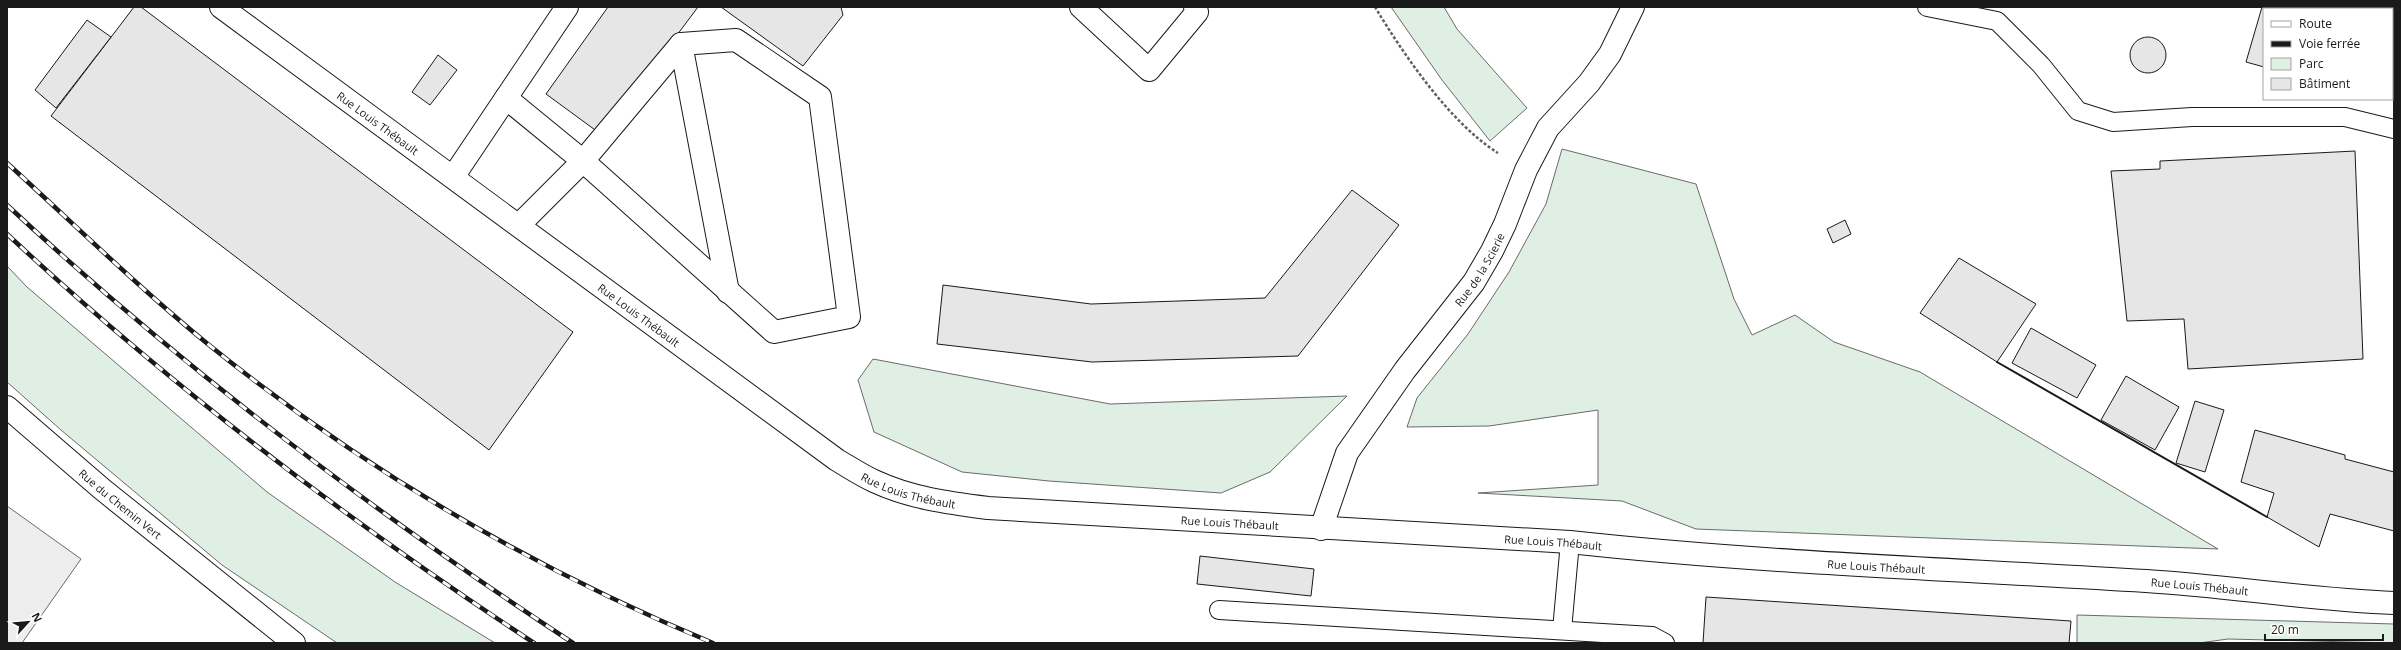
<svg xmlns="http://www.w3.org/2000/svg" width="2401" height="650" font-family="'Open Sans',sans-serif">
<rect width="100%" height="100%" fill="#fff"/>
<g fill="#e0efe3" stroke="#6a6a6a">
<polygon points="1391,7 1444,7 1457,29 1527,108 1490,141 1442,80"/>
<polygon points="1562,149 1696,184 1734,299 1752,335 1795,315 1834,342 1920,372 2218,549 1696,529 1622,501 1478,493 1598,485 1598,410 1489,426 1407,427 1417,398 1468,334 1509,272 1546,204"/>
<polygon points="7,266 27,287 267,492 395,582 495,643 337,643 222,565 61,430 7,382"/>
<polygon points="873,359 1110,404 1347,396 1270,472 1221,493 1049,481 962,472 874,432 858,380"/>
<polygon points="2077,615 2394,624 2394,643 2228,639 2199,643 2077,643"/>
</g>
<polygon fill="#ededed" stroke="#6a6a6a" points="7,506 81,559 22,643 7,643"/>
<g fill="#e6e6e6" stroke="#1a1a1a">
<polygon points="134,7 141,7 573,332 489,450 51,116"/>
<polygon points="608,7 698,7 602,135 546,94"/>
<polygon points="721,7 841,7 843,15 803,66"/>
<polygon points="2262,7 2394,7 2394,73 2392,72 2392,9 2264,9 2264,67 2246,62"/>
<polygon points="87,20 111,37 56,108 35,90"/>
<circle cx="2148" cy="55" r="18"/>
<polygon points="438,55 457,70 430,105 412,92"/>
<polygon points="2355,151 2363,359 2188,369 2184,319 2127,321 2111,171 2160,169 2160,161"/>
<polygon points="1352,190 1399,225 1298,356 1092,362 937,344 943,285 1091,304 1265,298"/>
<polygon points="1845,220 1851,234 1833,243 1827,229"/>
<polygon points="1959,258 2036,304 1997,362 1920,313"/>
<polygon points="2031,328 2096,365 2077,398 2012,363"/>
<polygon points="2126,376 2179,407 2155,450 2101,420"/>
<polygon points="2195,401 2224,410 2205,472 2176,463"/>
<polygon points="2255,430 2345,455 2345,459 2394,472 2394,531 2330,514 2319,547 2267,517 2274,493 2241,482"/>
<polygon points="1200,556 1314,569 1311,596 1197,584"/>
<polygon points="1706,597 2071,621 2069,643 1703,643"/>
</g>
<g fill="none" stroke-linecap="round" stroke-linejoin="round">
<g stroke="#1a1a1a" stroke-width="20">
<g id="lane">
<polyline points="1927,7 1997,21 2041,65 2078,111 2113,122 2192,117 2345,117 2394,129"/>
<polyline points="1219,610 1652,636 1665,643"/>
<polyline points="1562,630 1570,542"/>
</g>
</g>
<g stroke="#1a1a1a" stroke-width="24">
<g id="street">
<path id="s1" d="M221 7 837 460C849 467 861 475 874 481 910 498 949 503 988 508L1570 542C1761 563 1954 569 2146 581 2229 586 2311 600 2394 603"/>
<polyline points="1081,7 1149,70 1197,12 1195,7"/>
<polyline points="681,44 728,292"/>
<polyline points="506,98 583,161 681,44 736,40 820,97 849,317 774,332 583,161 519,225"/>
<polyline points="453,177 567,7"/>
<path id="s2" d="M7 407 102 489 294 643"/>
<path id="s3" d="M1321 529 1347 453 1405 370 1474 282 1492 251 1505 224 1526 170 1548 128 1589 83 1610 54 1633 7"/>
</g>
</g>
<path stroke="#5f5f5f" stroke-width="2.5" stroke-dasharray="3 2" stroke-linecap="butt" d="M1375 7C1404 55 1450 123 1498 153"/>
<use href="#lane" stroke="#fff" stroke-width="18"/>
<use href="#street" stroke="#fff" stroke-width="22"/>
<g stroke="#1a1a1a" stroke-width="4.5">
<g id="rail">
<path d="M7 163C74 224 139 288 209 345 364 470 529 567 713 643"/>
<path d="M7 205C182 368 373 512 573 643"/>
<path d="M7 234C170 386 348 521 534 643"/>
</g>
</g>
<use href="#rail" stroke="#fff" stroke-width="3" stroke-dasharray="9" stroke-linecap="butt"/>
<polyline stroke="#1a1a1a" stroke-width="2" points="1997,362 2267,517"/>
</g>
<g text-anchor="middle" dominant-baseline="central" stroke-width="3" stroke-linejoin="round" paint-order="stroke">
<g font-size="11" fill="#1a1a1a" stroke="#fff">
<text stroke="none"><textPath href="#s1" startOffset="195">Rue Louis Thébault</textPath></text>
<text stroke="none"><textPath href="#s3" startOffset="307">Rue de la Scierie</textPath></text>
<text stroke="none"><textPath href="#s1" startOffset="519">Rue Louis Thébault</textPath></text>
<text stroke="none"><textPath href="#s1" startOffset="843">Rue Louis Thébault</textPath></text>
<text stroke="none"><textPath href="#s2" startOffset="149">Rue du Chemin Vert</textPath></text>
<text stroke="none"><textPath href="#s1" startOffset="1167">Rue Louis Thébault</textPath></text>
<text stroke="none"><textPath href="#s1" startOffset="1491">Rue Louis Thébault</textPath></text>
<text stroke="none"><textPath href="#s1" startOffset="1815">Rue Louis Thébault</textPath></text>
<text stroke="none"><textPath href="#s1" startOffset="2139">Rue Louis Thébault</textPath></text>
</g>
</g>
<rect width="2401" height="650" fill="none" stroke="#1a1a1a" stroke-width="16"/>
<rect x="2263" y="8" width="130" height="92" fill="#ffffff" stroke="#a3a3a3"/>
<rect x="2271" y="21" width="20" height="6" fill="#ffffff" stroke="#a3a3a3"/>
<text x="2299" y="28" font-size="12" fill="#1a1a1a">Route</text>
<rect x="2271" y="41" width="20" height="6" fill="#1a1a1a" stroke="#a3a3a3"/>
<text x="2299" y="48" font-size="12" fill="#1a1a1a">Voie ferrée</text>
<rect x="2271" y="58" width="20" height="12" fill="#e0efe3" stroke="#a3a3a3"/>
<text x="2299" y="68" font-size="12" fill="#1a1a1a">Parc</text>
<rect x="2271" y="78" width="20" height="12" fill="#e6e6e6" stroke="#a3a3a3"/>
<text x="2299" y="88" font-size="12" fill="#1a1a1a">Bâtiment</text>
<g transform="translate(28 622) rotate(63)" stroke="#ffffff" stroke-width="3" paint-order="stroke">
<path d="M0-3L7 15L0 10L-7 15Z" fill="#1a1a1a"/>
<text y="-6" font-size="11" font-weight="bold" text-anchor="middle" fill="#1a1a1a">N</text>
</g>
<path d="M2265 634v6h118v-6" fill="none" stroke="#1a1a1a" stroke-width="2"/>
<text x="2271" y="634" font-size="12" fill="#1a1a1a" stroke="#ffffff" stroke-width="3" paint-order="stroke">20 m</text>
</svg>
